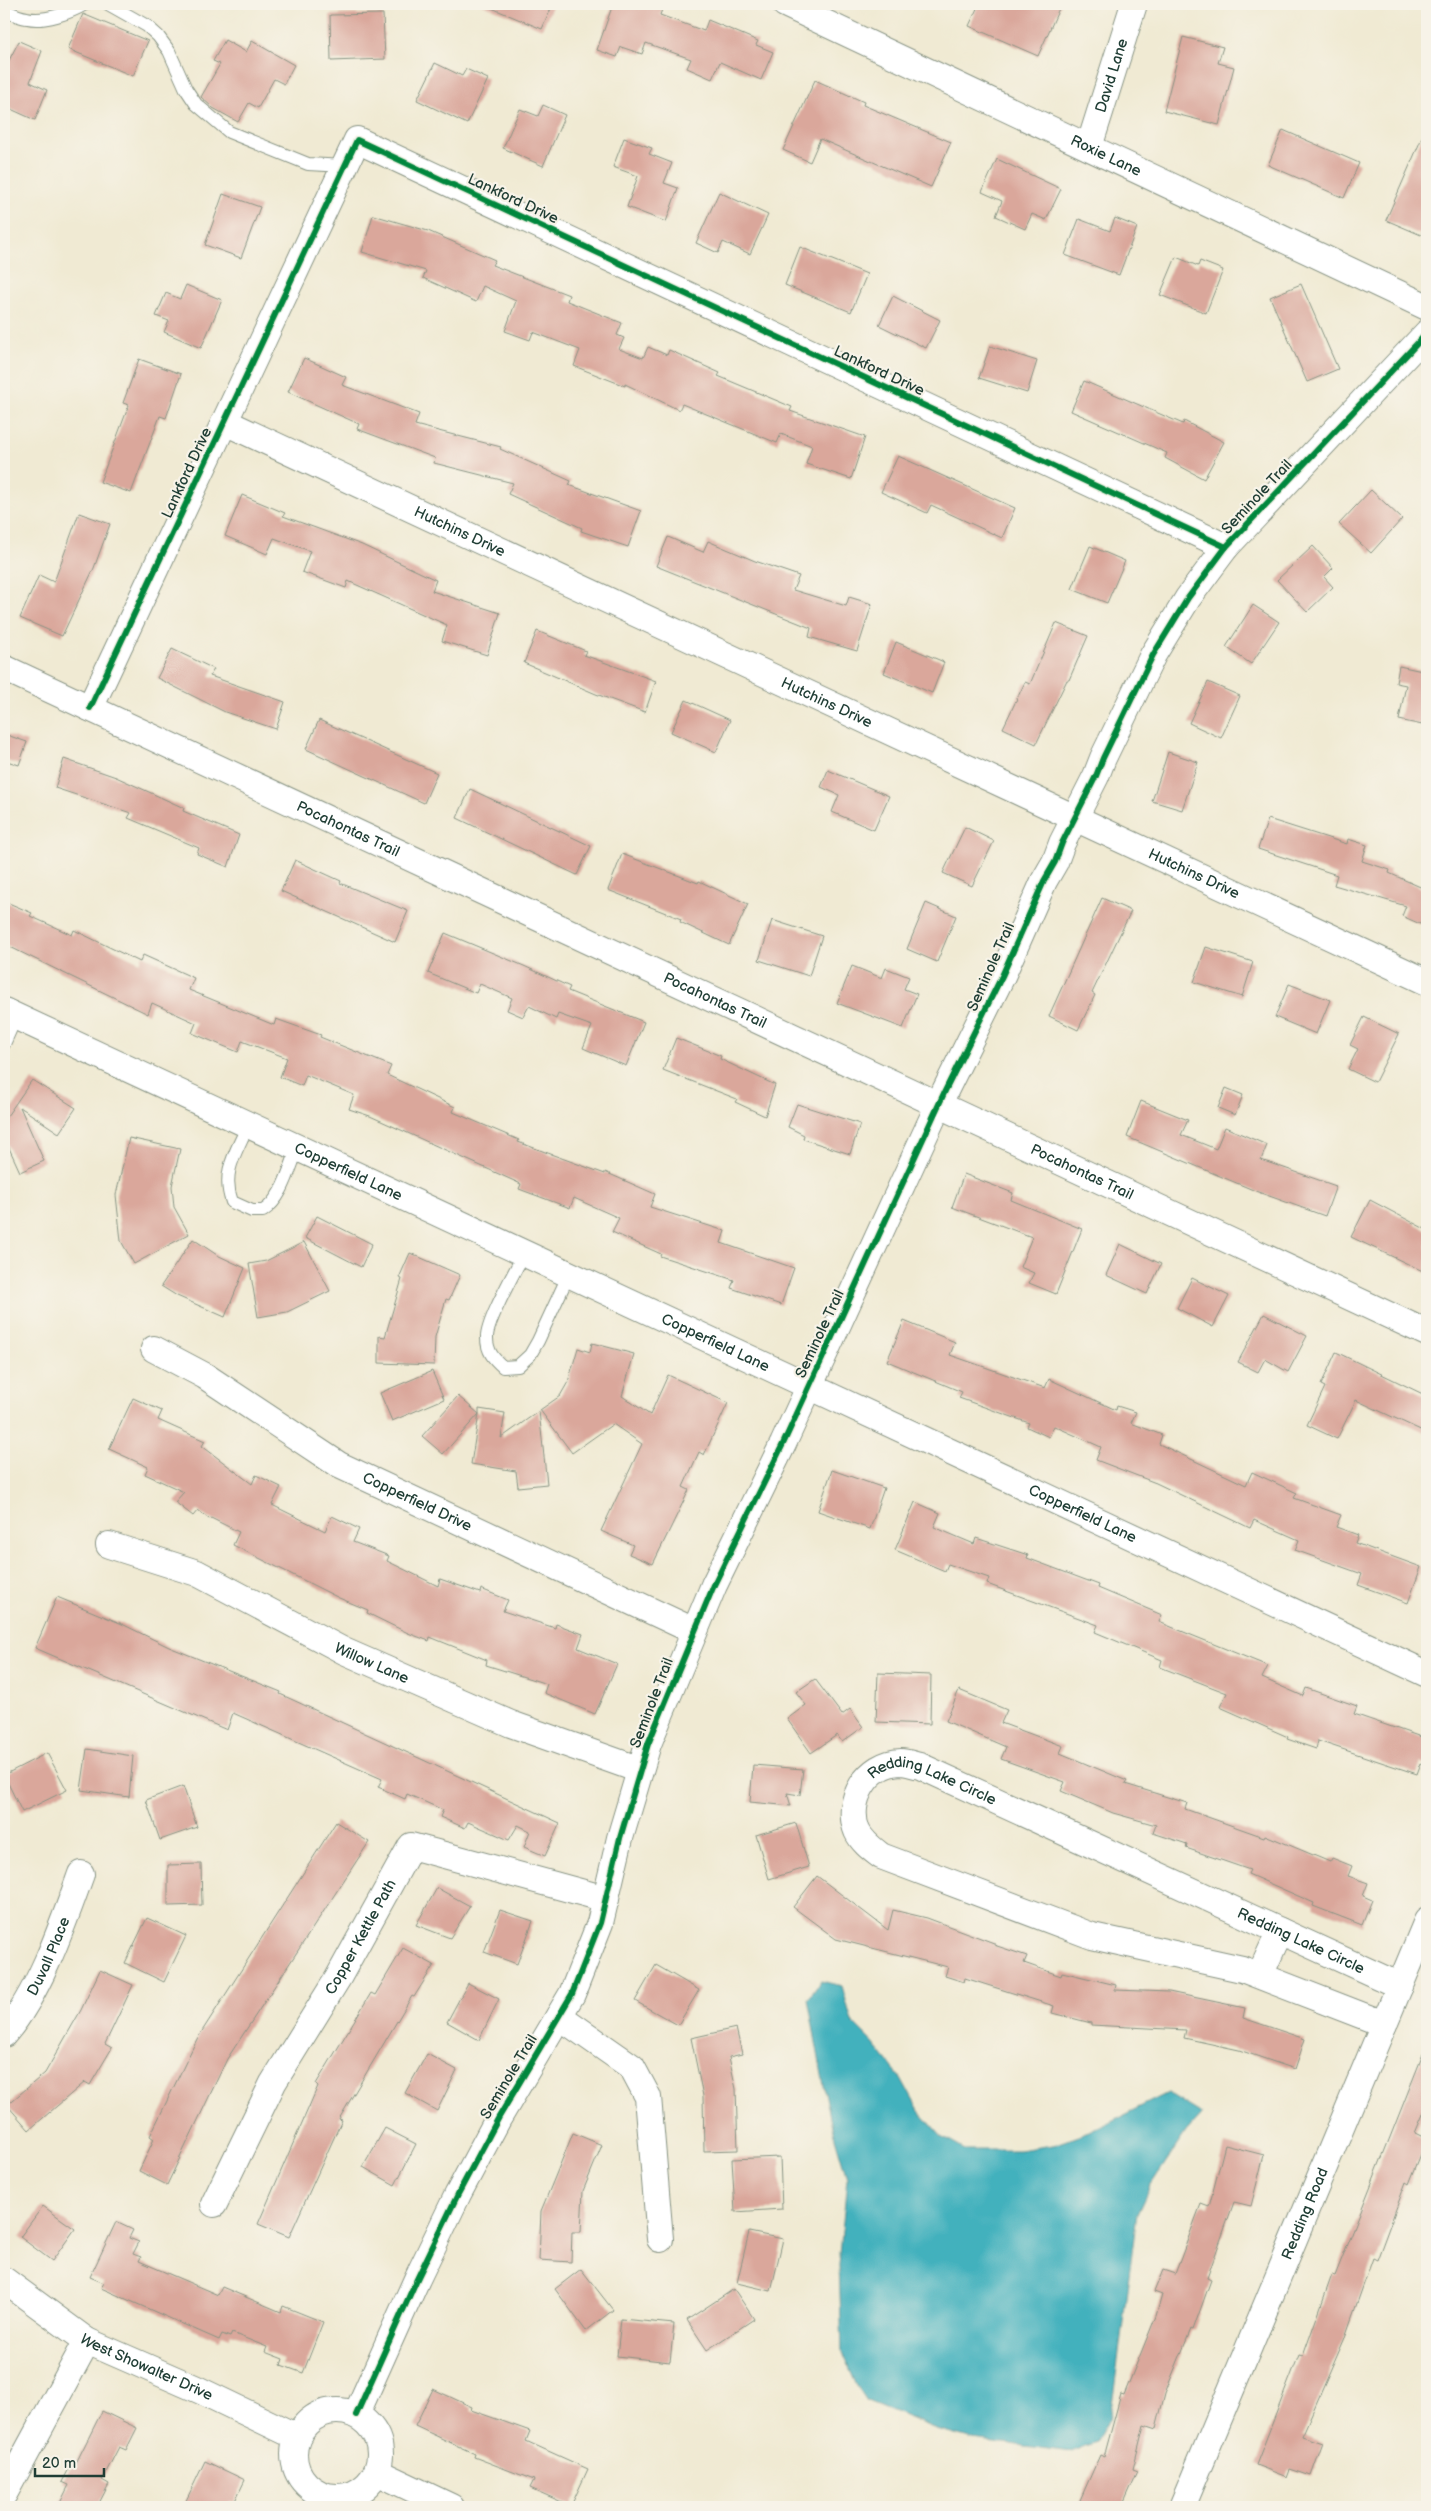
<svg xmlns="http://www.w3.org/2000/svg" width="1431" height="2511" font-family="'Balsamiq Sans',sans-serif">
<rect width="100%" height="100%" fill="#f7f3e8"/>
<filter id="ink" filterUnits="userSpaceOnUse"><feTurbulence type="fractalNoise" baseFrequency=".02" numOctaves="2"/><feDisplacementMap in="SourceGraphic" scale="10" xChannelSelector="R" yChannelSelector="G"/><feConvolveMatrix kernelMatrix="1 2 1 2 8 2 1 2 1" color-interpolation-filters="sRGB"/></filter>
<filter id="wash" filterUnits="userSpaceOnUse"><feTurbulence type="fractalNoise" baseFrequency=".0096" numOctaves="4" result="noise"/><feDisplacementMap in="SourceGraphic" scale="20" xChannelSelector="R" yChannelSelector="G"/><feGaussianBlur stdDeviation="1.12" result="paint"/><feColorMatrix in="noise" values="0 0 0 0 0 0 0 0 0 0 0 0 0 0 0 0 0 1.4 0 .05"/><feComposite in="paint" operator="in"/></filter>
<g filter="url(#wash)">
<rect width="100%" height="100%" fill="#f0ead3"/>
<polygon fill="#42b1bd" stroke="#307778" points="821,1981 842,1986 852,2022 872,2042 901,2078 919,2111 942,2137 965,2150 1019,2150 1053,2145 1089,2132 1168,2093 1202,2114 1186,2132 1150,2186 1137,2214 1114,2391 1109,2419 1096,2442 1071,2452 973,2439 937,2429 867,2401 857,2386 842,2352 839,2265 847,2178 831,2124 808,1999"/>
<g id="blocks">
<g fill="#daa79b">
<polygon points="482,4 553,4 542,29"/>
<polygon points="613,4 664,4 660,15 704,31 708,20 758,41 756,45 773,52 761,80 720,62 712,79 687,68 691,59 646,43 642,54 621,47 617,57 597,50"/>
<polygon points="979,4 1061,4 1038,56 969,26"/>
<polygon points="83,14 148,41 133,76 68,49"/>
<polygon points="383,14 385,59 331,61 330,15"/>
<polygon points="1183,37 1223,47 1218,63 1234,67 1219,125 1164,111"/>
<polygon points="225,40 246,52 252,41 294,65 284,84 274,79 258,108 249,103 238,122 213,108 201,97 220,64 213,61"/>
<polygon points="19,41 42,51 30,82 47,90 35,120 4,106 4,70"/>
<polygon points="435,63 462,76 466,69 488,79 467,124 417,100"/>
<polygon points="815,80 864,102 863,105 951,142 931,187 820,139 810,162 783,150"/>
<polygon points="543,105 565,115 543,166 503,148 520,109 538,116"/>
<polygon points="1427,126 1427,221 1421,235 1386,220"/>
<polygon points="1283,130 1359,163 1344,198 1268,165"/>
<polygon points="624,138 652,148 649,154 672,163 664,183 678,188 666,222 627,207 638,176 613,167"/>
<polygon points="997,159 1061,189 1046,220 1032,214 1025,229 996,216 1002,201 982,192"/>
<polygon points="719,192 768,215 750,254 723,242 718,253 696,243"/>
<polygon points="223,194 260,207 241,258 205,245"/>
<polygon points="373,215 428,231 495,260 492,265 569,295 567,301 622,323 617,335 624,338 619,349 643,358 648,347 667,355 669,350 720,373 718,376 792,407 790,411 865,437 851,479 806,464 812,446 781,434 777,443 682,404 679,410 625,384 625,386 574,366 580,350 533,332 530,340 505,331 516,301 483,286 476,302 423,278 426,271 362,252"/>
<polygon points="1115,218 1137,227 1119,275 1065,255 1079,219 1110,231"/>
<polygon points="800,247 867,274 851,312 785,285"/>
<polygon points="1176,257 1198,266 1200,261 1223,270 1206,313 1160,295"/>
<polygon points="1301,284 1338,369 1307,382 1270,297"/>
<polygon points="186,285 222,300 201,348 164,332 169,321 156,316 166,293 180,299"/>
<polygon points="893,296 940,320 926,348 879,325"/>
<polygon points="990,346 1037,361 1027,393 979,378"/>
<polygon points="304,358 346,377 342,385 419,414 415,425 501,447 500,449 571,481 569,485 641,511 628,547 581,531 582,528 508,494 513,483 434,463 435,458 357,429 359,424 288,392"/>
<polygon points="139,359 181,374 166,418 160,416 131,493 100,482 129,405 123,403"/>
<polygon points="1084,381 1183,424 1184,421 1224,442 1204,479 1165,458 1167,453 1071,411"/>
<polygon points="898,456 1015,508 1002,538 931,505 927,513 881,492"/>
<polygon points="1371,490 1402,519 1371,553 1339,524"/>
<polygon points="242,495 285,513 283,516 362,545 436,580 432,591 500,613 487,655 442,641 447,625 348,581 346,588 302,572 310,551 274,538 267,554 225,536"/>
<polygon points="79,513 110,524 94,568 62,636 20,618 39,575 54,582"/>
<polygon points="668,537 703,552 708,541 755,561 799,576 793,590 846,606 849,597 872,604 857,651 809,637 811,628 656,566"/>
<polygon points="1090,546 1125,561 1107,603 1072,589"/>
<polygon points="1313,546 1333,568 1324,577 1333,587 1307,612 1277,580"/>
<polygon points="1253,605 1279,622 1251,664 1226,647"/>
<polygon points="1056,623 1088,636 1069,680 1067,680 1036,744 1003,728 1025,682 1030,684"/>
<polygon points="537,631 586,651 584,655 656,681 645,712 596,694 524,663"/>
<polygon points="896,642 944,662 932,693 884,673"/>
<polygon points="172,649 214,669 210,676 285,702 276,729 225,712 157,678"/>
<polygon points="1399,666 1427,672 1427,726 1399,720 1406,685 1396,683"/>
<polygon points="1208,682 1240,696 1221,738 1189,723"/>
<polygon points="686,700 730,720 716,752 671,732"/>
<polygon points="319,720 437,773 424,803 306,749"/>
<polygon points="4,734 27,742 19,765 4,760"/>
<polygon points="1168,752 1198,762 1182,810 1152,801"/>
<polygon points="64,759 116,777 184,808 183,811 239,835 228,867 197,854 199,848 128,818 131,813 55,788"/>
<polygon points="828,770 889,796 874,830 832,812 839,795 821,787"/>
<polygon points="470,789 591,846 577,875 457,818"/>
<polygon points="1268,819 1347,844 1348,839 1367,845 1362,861 1390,870 1389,873 1427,890 1427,927 1402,916 1406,906 1334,885 1337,875 1258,849"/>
<polygon points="965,827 994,841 972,886 943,873"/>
<polygon points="622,854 698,883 699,881 748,904 729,945 680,922 681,919 608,890"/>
<polygon points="295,860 341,881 340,883 408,911 395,942 281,891"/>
<polygon points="1102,898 1131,911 1092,993 1095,995 1078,1030 1049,1016"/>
<polygon points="4,901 32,913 30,916 72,935 74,930 140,962 143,955 194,978 189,990 274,1025 276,1019 321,1035 320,1037 391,1066 387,1075 455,1107 453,1112 519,1140 518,1142 605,1174 605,1172 655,1194 650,1207 725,1231 721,1243 794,1268 781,1305 731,1288 734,1280 660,1256 661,1254 612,1232 619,1218 574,1198 570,1208 519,1189 521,1184 370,1116 349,1109 354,1095 306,1075 302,1086 280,1077 287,1058 242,1041 238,1052 192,1033 196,1023 152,1003 148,1014 4,944"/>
<polygon points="926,903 956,916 937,962 907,949"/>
<polygon points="772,920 822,936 809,976 759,960"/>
<polygon points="445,933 524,966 570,987 568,991 644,1022 626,1066 583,1048 592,1026 558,1014 556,1019 529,1006 523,1017 507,1010 512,998 480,984 476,993 428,973"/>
<polygon points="1206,947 1253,962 1242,997 1194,982"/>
<polygon points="852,966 882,978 886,968 909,977 904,989 917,994 903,1028 837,1003"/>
<polygon points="1289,984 1330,1000 1316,1034 1275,1017"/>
<polygon points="1364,1017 1399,1034 1375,1082 1348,1069 1358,1049 1350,1045"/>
<polygon points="676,1038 721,1056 720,1059 775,1085 765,1116 735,1102 737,1099 663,1070"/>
<polygon points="32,1080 76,1108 59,1133 20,1107 44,1161 20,1172 4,1137 4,1118 7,1116"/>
<polygon points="1226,1088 1243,1095 1235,1115 1218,1108"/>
<polygon points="1141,1101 1188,1120 1181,1135 1216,1149 1225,1127 1267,1145 1261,1160 1336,1186 1325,1216 1258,1192 1127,1137"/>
<polygon points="797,1104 860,1124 850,1154 803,1139 804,1135 788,1127"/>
<polygon points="129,1138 180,1149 172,1186 174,1207 189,1234 134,1264 121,1241 116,1195"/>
<polygon points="964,1174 1013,1193 1011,1200 1082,1229 1056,1294 1029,1283 1034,1273 1020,1267 1032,1237 952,1207"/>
<polygon points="1370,1200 1427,1230 1427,1273 1351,1237"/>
<polygon points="317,1216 372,1244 361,1267 305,1238"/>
<polygon points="193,1239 217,1255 245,1268 225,1317 177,1296 161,1286"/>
<polygon points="304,1242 330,1291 287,1312 258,1317 249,1264 266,1261"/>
<polygon points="1120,1244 1161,1264 1147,1294 1106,1275"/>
<polygon points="410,1253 460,1275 449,1300 446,1299 435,1337 434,1365 379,1363 379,1336 385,1337 402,1279 399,1278"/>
<polygon points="1192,1278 1229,1296 1213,1327 1177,1308"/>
<polygon points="1264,1314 1307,1336 1288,1372 1265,1359 1258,1372 1238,1362"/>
<polygon points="904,1321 955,1342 950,1355 1045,1388 1049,1379 1116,1410 1117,1406 1136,1412 1131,1423 1162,1435 1159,1444 1246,1485 1252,1472 1297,1493 1294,1498 1341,1515 1336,1527 1358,1535 1355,1543 1421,1567 1408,1603 1358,1585 1362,1574 1295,1550 1299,1540 1254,1520 1250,1528 1156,1483 1096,1460 1101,1447 1054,1426 1049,1437 1027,1427 1029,1423 959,1398 962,1392 887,1361"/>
<polygon points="592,1343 634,1354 622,1396 650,1415 668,1375 728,1403 704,1455 699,1452 683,1487 689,1490 653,1564 629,1554 633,1545 601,1531 642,1444 613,1424 572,1453 540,1410 560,1396 568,1382 578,1348 590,1352"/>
<polygon points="1336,1352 1427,1396 1427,1433 1356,1400 1337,1439 1307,1425 1325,1387 1321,1385"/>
<polygon points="432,1371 444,1399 392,1421 380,1393"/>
<polygon points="458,1396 479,1414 479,1409 505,1413 501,1438 539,1411 547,1484 518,1487 516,1471 471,1464 479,1414 443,1454 422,1436"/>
<polygon points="133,1398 162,1411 158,1420 205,1441 202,1446 252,1484 256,1475 281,1487 272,1505 325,1531 332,1516 359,1529 353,1542 389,1556 387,1561 438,1586 440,1579 480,1593 481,1589 508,1600 503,1611 555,1628 556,1624 583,1634 578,1648 617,1664 595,1714 544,1693 547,1684 486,1665 487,1660 430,1637 429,1641 408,1633 367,1613 368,1610 339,1598 233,1545 239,1532 211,1518 209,1519 198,1510 193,1516 175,1502 184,1492 145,1474 148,1467 109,1449"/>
<polygon points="832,1470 884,1488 870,1529 818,1511"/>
<polygon points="915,1502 940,1513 934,1527 974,1544 976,1538 1028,1555 1027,1558 1099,1585 1098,1588 1162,1615 1159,1622 1268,1666 1262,1678 1303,1696 1306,1688 1357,1706 1354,1714 1427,1739 1427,1766 1421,1763 1417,1774 1318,1741 1316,1749 1287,1739 1288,1737 1220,1707 1227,1693 1160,1667 1162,1660 1095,1632 1098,1625 987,1584 989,1578 948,1564 945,1571 895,1550"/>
<polygon points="57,1597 120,1623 169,1647 281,1692 280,1694 560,1823 545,1856 524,1847 530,1831 518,1825 509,1840 468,1822 465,1828 440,1817 443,1810 407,1794 405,1799 378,1787 382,1779 233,1713 227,1730 35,1648"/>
<polygon points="878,1673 931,1675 930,1724 876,1722"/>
<polygon points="815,1679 842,1715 850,1709 863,1727 842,1742 837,1735 811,1753 787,1719 806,1705 796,1692"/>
<polygon points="959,1690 1007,1710 1001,1723 1063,1746 1060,1753 1127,1781 1125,1784 1187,1803 1185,1809 1264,1837 1265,1835 1330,1862 1332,1858 1352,1866 1348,1876 1368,1883 1363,1896 1372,1900 1362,1925 1313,1906 1314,1903 1248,1874 1250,1870 1186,1848 1187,1844 1153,1833 1156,1825 1113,1813 1061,1791 1065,1782 1001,1759 1006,1747 946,1721"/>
<polygon points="87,1749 133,1756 129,1797 81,1790"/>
<polygon points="47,1753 67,1790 22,1812 4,1775"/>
<polygon points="753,1765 803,1769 800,1795 787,1793 791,1806 750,1802"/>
<polygon points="183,1786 197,1827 160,1840 146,1800"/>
<polygon points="336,1822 369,1842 227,2059 167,2185 139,2171 154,2139 150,2136 197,2039"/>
<polygon points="796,1823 809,1867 769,1879 756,1835"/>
<polygon points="201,1864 202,1905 168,1906 168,1865"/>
<polygon points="817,1876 888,1930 893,1910 927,1918 994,1943 994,1945 1027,1956 1024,1963 1061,1976 1062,1972 1116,1985 1115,1990 1169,1992 1245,2008 1243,2018 1305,2039 1295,2069 1239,2050 1184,2038 1186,2030 1091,2025 1091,2023 1052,2013 1054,2006 965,1978 964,1982 945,1976 948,1967 836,1939 793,1907"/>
<polygon points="437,1888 470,1906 450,1938 416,1925"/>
<polygon points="500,1910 533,1921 517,1964 484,1952"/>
<polygon points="147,1918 186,1936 164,1982 125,1963"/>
<polygon points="403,1948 434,1965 414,1997 412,1996 339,2119 342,2120 289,2237 258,2224 318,2086 316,2084 371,1993 375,1995"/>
<polygon points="656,1965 699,1990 678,2025 635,2001"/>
<polygon points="100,1970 133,1985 105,2044 112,2048 90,2085 85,2082 29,2130 7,2105 45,2073 81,2010"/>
<polygon points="468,1983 499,1999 479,2040 447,2022"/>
<polygon points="736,2028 742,2054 729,2057 736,2089 738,2150 704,2151 703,2096 691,2038"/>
<polygon points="1427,2044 1427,2105 1415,2133 1427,2139 1409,2184 1406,2182 1377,2260 1373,2258 1344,2340 1302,2436 1323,2443 1311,2476 1290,2469 1287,2477 1256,2465 1299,2355 1303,2356 1332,2275 1335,2276"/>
<polygon points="427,2054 457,2070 437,2111 405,2093"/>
<polygon points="385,2128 416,2144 395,2185 363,2167"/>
<polygon points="573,2133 602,2145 583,2191 581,2232 572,2232 571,2262 539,2260 541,2211"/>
<polygon points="1225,2145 1264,2155 1251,2206 1234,2202 1207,2278 1211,2280 1193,2330 1191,2329 1165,2393 1156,2429 1144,2425 1133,2469 1138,2471 1122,2507 1077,2507 1100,2455 1104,2457 1121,2394 1124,2395 1156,2316 1162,2295 1154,2292 1163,2270 1175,2274 1201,2204 1209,2207"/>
<polygon points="780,2157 782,2209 735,2212 732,2159"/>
<polygon points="43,2206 75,2229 52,2261 20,2237"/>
<polygon points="116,2222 133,2230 129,2238 139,2242 133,2254 141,2257 139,2261 218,2295 222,2287 281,2312 283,2306 323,2322 303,2373 281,2365 283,2359 265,2352 267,2347 232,2333 230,2337 222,2334 219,2340 101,2288 104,2283 90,2277"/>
<polygon points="749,2232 783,2239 771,2291 737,2283"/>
<polygon points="581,2269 613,2310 586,2331 555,2289"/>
<polygon points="734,2289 754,2319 707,2350 687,2320"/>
<polygon points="621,2319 674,2324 670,2362 617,2356"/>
<polygon points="433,2389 472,2407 471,2410 530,2431 526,2441 588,2469 571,2506 530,2488 534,2480 474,2457 475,2454 415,2426"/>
<polygon points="102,2411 137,2428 126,2450 119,2447 102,2480 109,2484 97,2507 58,2507 69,2485 62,2482 71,2465 74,2467"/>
<polygon points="205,2461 245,2480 234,2503 230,2501 227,2507 183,2507"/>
</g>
</g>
</g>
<g filter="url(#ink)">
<use href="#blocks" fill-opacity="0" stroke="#889484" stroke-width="1"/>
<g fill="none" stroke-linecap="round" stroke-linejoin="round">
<g stroke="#889484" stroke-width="14">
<g id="lane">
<polyline points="108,4 147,26 158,36 169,51 186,89 196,104 229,132 308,164 344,166"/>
<path d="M4 10C11 13 19 17 27 18 44 22 70 13 85 4"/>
<polyline points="4,1044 16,1017"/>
<path d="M248 1125C236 1153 221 1172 232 1202L252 1211H263C283 1198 289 1169 298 1148"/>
<path d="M524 1253C516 1270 486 1322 487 1338 487 1352 494 1359 503 1367L518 1366 530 1355 538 1341 569 1274"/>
</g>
</g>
<g stroke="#889484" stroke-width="28">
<g id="street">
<path id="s1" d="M785 4 1427 307"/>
<path id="s2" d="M1089 147 1134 4"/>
<path id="s3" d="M225 422 1427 982"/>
<path id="s4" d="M4 668 1427 1333"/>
<polyline points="90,708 357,140 1226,547"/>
<path id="s5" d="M4 1011 1427 1674"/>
<path id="s6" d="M154 1349 205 1376 339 1465 694 1631"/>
<path id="s7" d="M109 1545 197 1573 344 1651 511 1724 640 1770"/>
<polyline points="1260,1975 1280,1931"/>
<polyline points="559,2016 632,2067 648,2097 660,2239"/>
<path id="s8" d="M1384 2024 1242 1969 1092 1936 881 1856C872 1849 862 1842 857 1831 845 1801 867 1763 901 1762 907 1762 914 1765 920 1766L1400 1986"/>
<path id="s9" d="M4 2034C39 1994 63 1924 81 1874"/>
<path id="s10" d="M214 2204 273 2083 338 1978 411 1846 606 1899"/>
<path id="s11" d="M4 2280 87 2341 199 2390 297 2437"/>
<circle cx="337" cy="2454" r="43"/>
<polyline points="356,2415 417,2279 458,2194 499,2117 572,1994 600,1923 620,1838 648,1744 714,1585 783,1444 945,1091 1002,976 1044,881 1055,862 1062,843 1096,776 1103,758 1153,655 1188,598 1226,547 1427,333"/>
<polyline points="377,2472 451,2507"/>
<polyline points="4,2494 87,2341"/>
<path id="s12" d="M1182 2507 1427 1921"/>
</g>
</g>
<use href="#lane" stroke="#fff" stroke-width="12"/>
<use href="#street" stroke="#fff" stroke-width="26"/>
<g stroke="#f7f3e8" stroke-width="9">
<g id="cycleway">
<polyline points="90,708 357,140 1226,547"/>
<polyline points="356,2415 417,2279 458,2194 499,2117 572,1994 600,1923 620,1838 648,1744 714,1585 783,1444 945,1091 1002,976 1044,881 1055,862 1062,843 1096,776 1103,758 1153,655 1188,598 1226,547 1427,333"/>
</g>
</g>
<use href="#cycleway" stroke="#00873e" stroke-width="6"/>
</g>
</g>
<g text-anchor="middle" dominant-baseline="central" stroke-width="4.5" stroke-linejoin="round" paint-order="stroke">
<g font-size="15" fill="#1f3d34" stroke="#f7f3e8">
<text stroke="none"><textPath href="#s2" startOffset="75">David Lane</textPath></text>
<text stroke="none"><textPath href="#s1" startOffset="355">Roxie Lane</textPath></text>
<text transform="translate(513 199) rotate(25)">Lankford Drive</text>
<text transform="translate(879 371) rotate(25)">Lankford Drive</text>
<text transform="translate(187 473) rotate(-65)">Lankford Drive</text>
<text transform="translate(1257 497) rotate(-47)">Seminole Trail</text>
<text stroke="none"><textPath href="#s3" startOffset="259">Hutchins Drive</textPath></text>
<text stroke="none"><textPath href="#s3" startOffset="664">Hutchins Drive</textPath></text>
<text stroke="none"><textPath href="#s4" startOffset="380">Pocahontas Trail</textPath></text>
<text stroke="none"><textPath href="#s3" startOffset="1069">Hutchins Drive</textPath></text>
<text transform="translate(991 967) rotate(-66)">Seminole Trail</text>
<text stroke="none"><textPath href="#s4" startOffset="785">Pocahontas Trail</textPath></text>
<text stroke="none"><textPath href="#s5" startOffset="380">Copperfield Lane</textPath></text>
<text stroke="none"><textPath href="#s4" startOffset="1190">Pocahontas Trail</textPath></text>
<text transform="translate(820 1334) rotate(-65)">Seminole Trail</text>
<text stroke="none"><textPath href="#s5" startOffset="785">Copperfield Lane</textPath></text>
<text stroke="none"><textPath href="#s6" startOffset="305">Copperfield Drive</textPath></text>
<text stroke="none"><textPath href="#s5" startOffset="1190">Copperfield Lane</textPath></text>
<text stroke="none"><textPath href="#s7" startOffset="289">Willow Lane</textPath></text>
<text transform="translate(652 1703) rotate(-69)">Seminole Trail</text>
<text stroke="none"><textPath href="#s8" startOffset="695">Redding Lake Circle</textPath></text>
<text stroke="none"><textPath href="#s10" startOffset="305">Copper Kettle Path</textPath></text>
<text stroke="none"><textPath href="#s8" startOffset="1100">Redding Lake Circle</textPath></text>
<text stroke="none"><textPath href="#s9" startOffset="90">Duvall Place</textPath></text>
<text transform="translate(509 2077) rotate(-59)">Seminole Trail</text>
<text stroke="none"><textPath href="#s12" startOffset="318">Redding Road</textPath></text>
<text stroke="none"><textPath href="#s11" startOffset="168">West Showalter Drive</textPath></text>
</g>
</g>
<rect width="1431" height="2511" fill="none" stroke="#f7f3e8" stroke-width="20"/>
<path d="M35 2468v8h69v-8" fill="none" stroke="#1f3d34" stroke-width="2.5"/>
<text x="42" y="2468" font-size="15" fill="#1f3d34" stroke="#f7f3e8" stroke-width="4" paint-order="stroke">20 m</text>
</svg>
